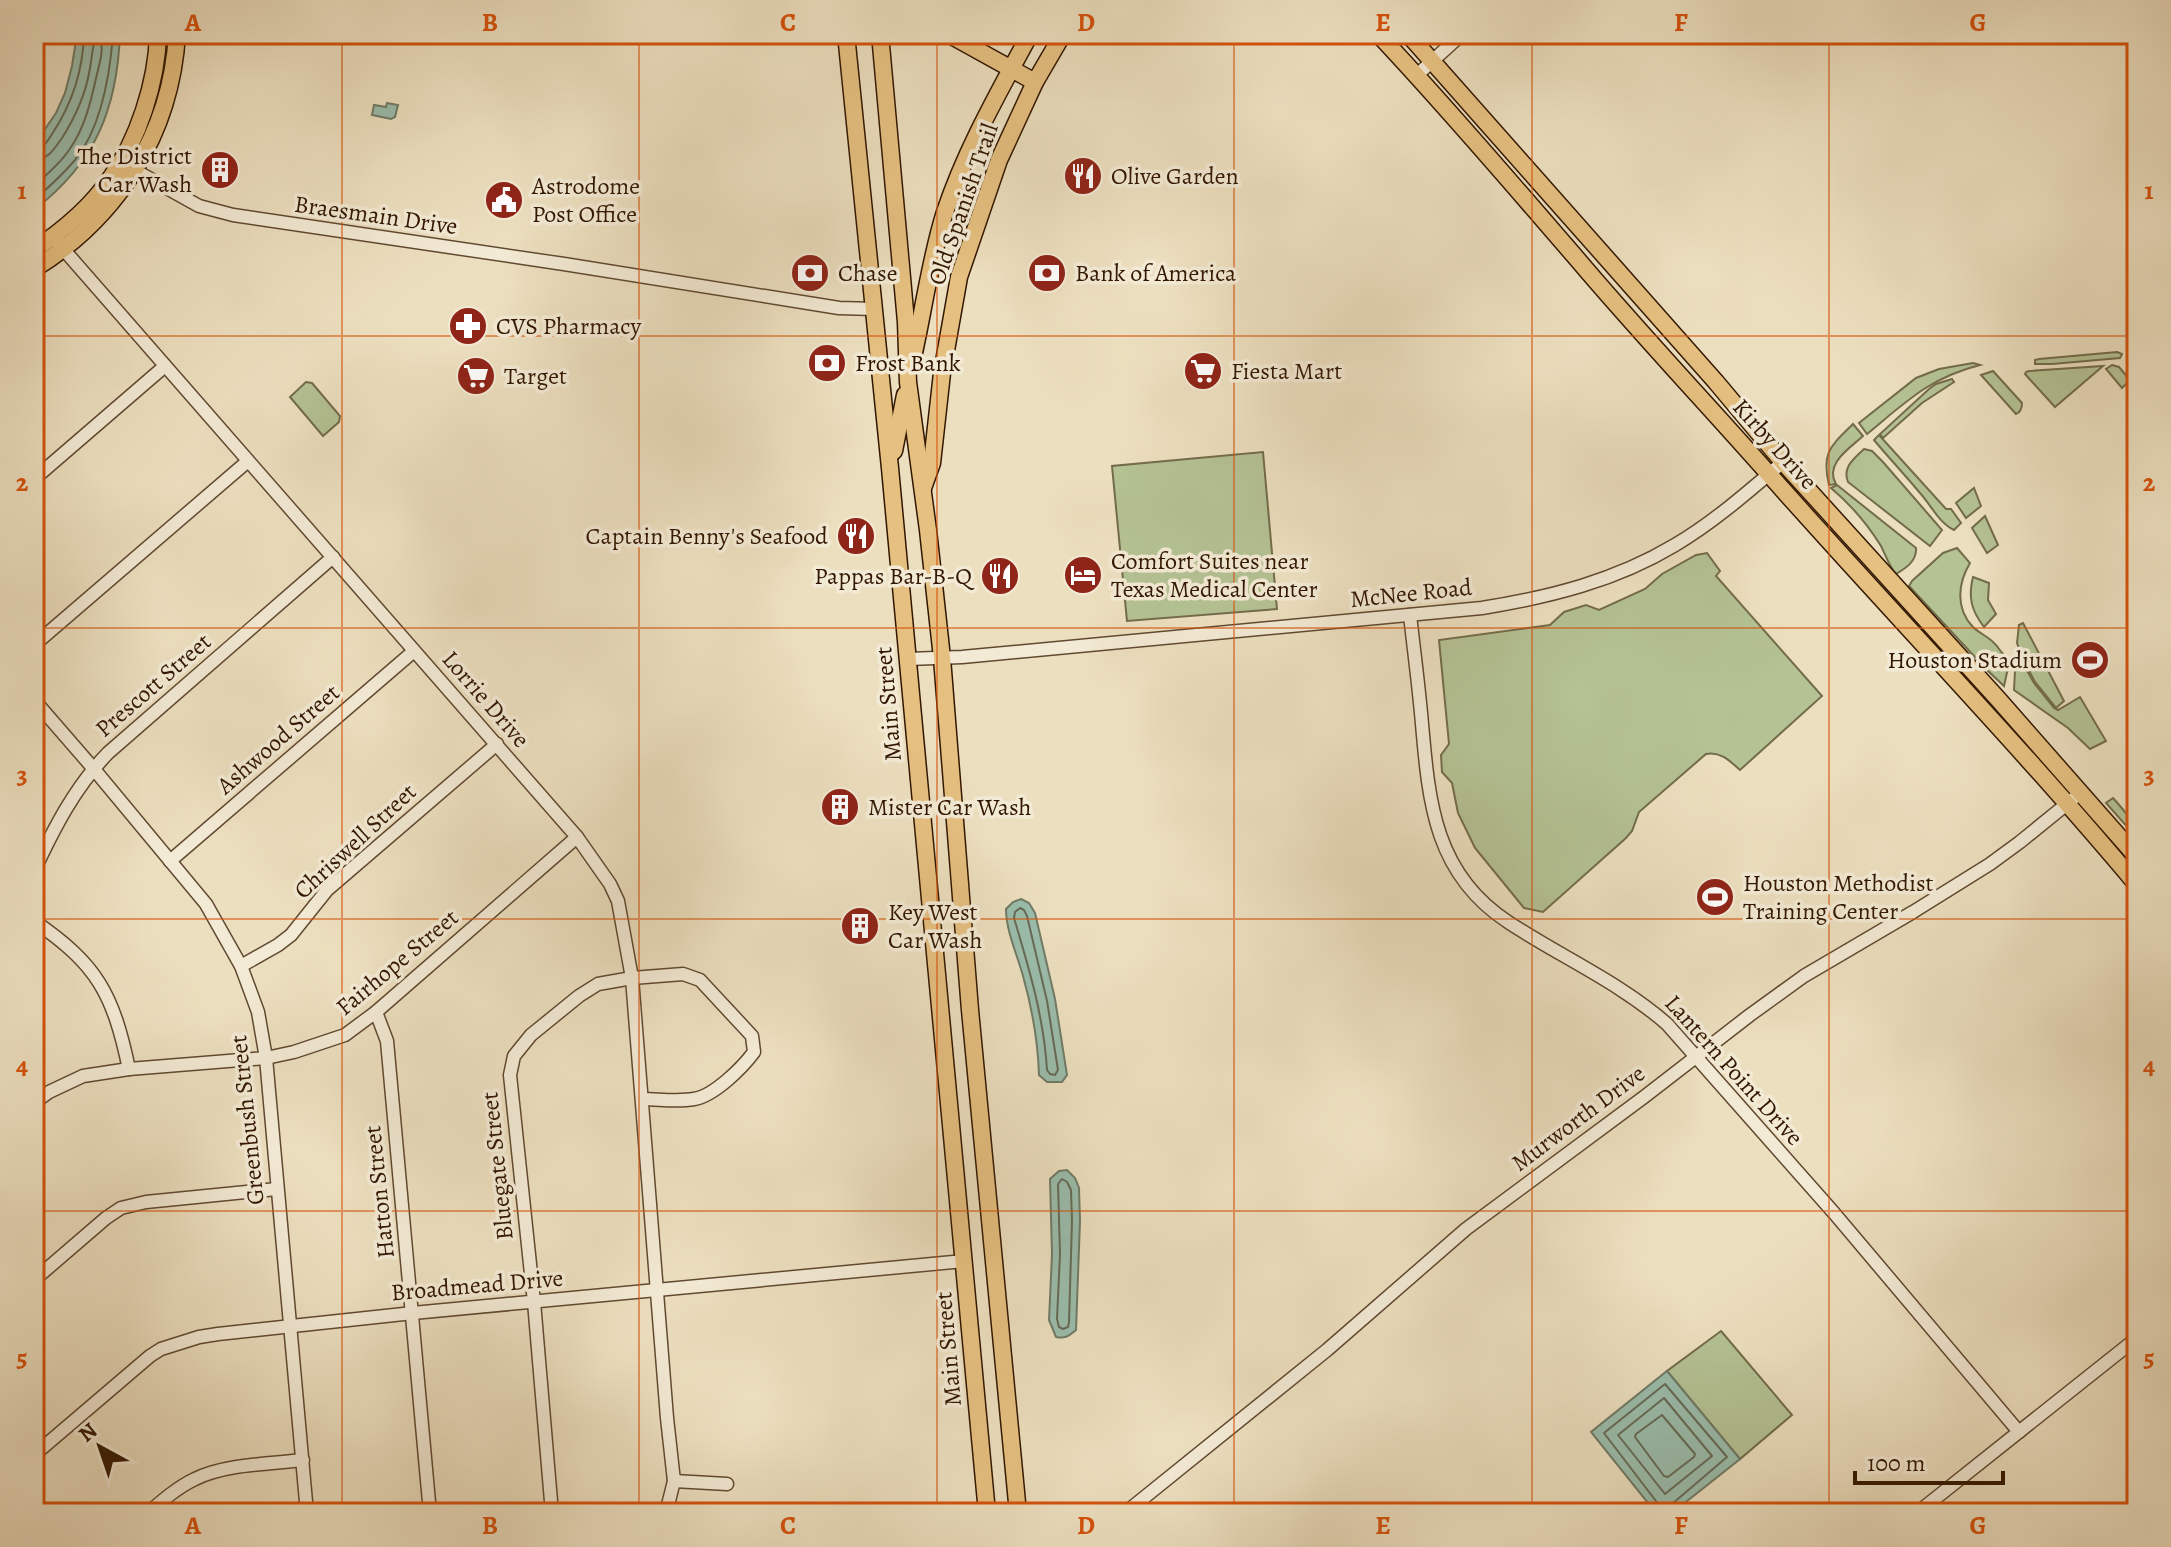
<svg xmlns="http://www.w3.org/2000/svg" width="2171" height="1547" font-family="Alegreya,serif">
<rect width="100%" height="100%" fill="#ecdfbf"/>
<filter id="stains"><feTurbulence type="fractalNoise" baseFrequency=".0025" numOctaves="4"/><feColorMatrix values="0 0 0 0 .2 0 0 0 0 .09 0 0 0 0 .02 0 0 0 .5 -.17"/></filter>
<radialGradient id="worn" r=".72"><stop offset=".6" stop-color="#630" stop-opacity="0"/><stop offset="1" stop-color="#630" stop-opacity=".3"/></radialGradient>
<g fill="#b4c294" stroke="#736c4a" stroke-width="2">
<polygon points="2117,352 2122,354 2120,358 2052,364 2035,364 2035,360 2039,359"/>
<path d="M1973 363 1980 365C1929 378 1906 402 1867 434L1859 423 1916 378 1939 369Z"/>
<polygon points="2112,365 2119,367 2130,380 2122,388 2106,369"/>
<polygon points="2103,366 2055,407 2025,374 2026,372 2029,371"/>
<path d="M1993 371 2022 403C2022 408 2021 412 2016 414L1981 375Z"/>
<polygon points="1952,379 1954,382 1922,403 1883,438 1880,434 1929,389 1936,384"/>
<polygon points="306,382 312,383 340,416 339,422 323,436 290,397"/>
<path d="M1853 424 1863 436C1850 448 1824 464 1836 484L1829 485C1821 452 1831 446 1853 424Z"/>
<path d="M1879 435 1946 509H1951L1961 523 1954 530C1939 523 1931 505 1920 493 1905 475 1889 458 1874 440Z"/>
<path d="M1864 449 1872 451 1883 462 1942 530 1930 546 1848 482C1842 467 1854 459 1864 449Z"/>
<polygon points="1263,452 1277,609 1127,621 1112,466"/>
<path d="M1837 485 1916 548C1917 561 1906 568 1896 574 1889 566 1886 556 1881 546 1868 525 1850 504 1831 488Z"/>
<polygon points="1974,488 1981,506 1966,518 1956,503"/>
<polygon points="1985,516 1998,545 1987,553 1972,528"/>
<path d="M1957 548 1970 563C1958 583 1955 608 1973 627 1979 633 1987 636 1993 642 2001 649 1998 652 2010 659L2004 686 1987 670 1909 586 1912 581 1943 553Z"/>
<path d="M1707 553 1720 571 1716 576 1822 696 1740 770C1730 761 1720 751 1706 754L1639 812 1632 831 1626 838 1543 912 1524 908 1475 848 1458 813 1452 783 1442 772 1441 755 1449 744 1439 640 1550 625 1564 612 1586 605 1599 610 1645 589 1662 574 1696 555Z"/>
<path d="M1973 577 1989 583 1988 600 1996 614 1984 627C1971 610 1968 597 1973 577Z"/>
<polygon points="2023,623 2064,701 2056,708 2035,682 2025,663 2017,643 2019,625"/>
<polygon points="2016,651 2034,683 2054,708 2058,710 2080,697 2106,741 2090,749 2068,728 2014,690"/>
<path d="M2113 798C2123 809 2135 822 2137 838L2106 803Z"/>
<polygon points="1721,1331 1792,1415 1740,1459 1667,1371"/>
</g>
<g fill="#9abdac" stroke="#707b67" stroke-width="2">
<path d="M77 34H120C117 110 95 163 34 210V145L56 113 65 93 72 66Z"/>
<polygon points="387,103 398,105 395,117 391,119 372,115 374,105 386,107"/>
<path d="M1021 899 1029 903 1035 913 1055 999 1067 1075 1062 1082H1047L1039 1075C1038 1042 1032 1008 1023 976 1017 954 1006 931 1006 909L1013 902Z"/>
<path d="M1067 1170 1075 1178 1079 1188 1080 1221 1076 1330C1069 1336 1065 1339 1056 1337L1049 1320 1052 1254 1050 1179 1059 1171Z"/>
<polygon points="1667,1371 1740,1459 1672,1513 1656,1513 1591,1432"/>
</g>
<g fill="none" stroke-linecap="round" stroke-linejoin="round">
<g stroke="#666a56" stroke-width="2">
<path d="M34 149C44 148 47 142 52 134 72 104 83 71 84 34"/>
<path d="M34 160C49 159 54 149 62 138 76 116 86 93 90 68 92 58 92 47 96 37L94 34"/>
<path d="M34 186C46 175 60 164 69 150 85 128 91 101 97 74 100 62 104 49 100 38L102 34"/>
<path d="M34 200C48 188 63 174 75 160 101 128 110 74 113 34"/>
<path d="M1020 908 1024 910 1027 916 1047 1001 1058 1070 1055 1075 1050 1074 1047 1070C1044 1018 1029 968 1014 918L1015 912Z"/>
<polygon points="1062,1179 1067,1182 1071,1190 1072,1221 1069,1322 1068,1327 1063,1329 1059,1327 1057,1319 1060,1254 1058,1184"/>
<polygon points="1665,1384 1727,1457 1665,1510 1662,1509 1604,1433"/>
<polygon points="1664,1398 1712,1456 1665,1494 1618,1435"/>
<polygon points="1662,1415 1695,1454 1694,1457 1668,1477 1664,1476 1635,1437 1636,1434"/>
</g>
<g stroke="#604930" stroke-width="15">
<g id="minor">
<polyline points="1417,75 1462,34"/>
<polyline points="129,167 199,206 233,215 564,264 839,308 875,309"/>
<polyline points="58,243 577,837 610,884 618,901 632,978 667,1418 674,1481 666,1513"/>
<polyline points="34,479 165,366"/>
<path d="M1410 615C1414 651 1419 688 1422 724 1429 804 1435 874 1508 922 1561 957 1619 982 1667 1024L1834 1213 2019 1432"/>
<polyline points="34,645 248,461"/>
<path d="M908 659 962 657 1482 608C1550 597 1615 581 1675 545 1714 522 1749 491 1783 462"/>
<polyline points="34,700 93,768 206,904 241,966 258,1012 266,1058 307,1513"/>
<polyline points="170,861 414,651"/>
<path d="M34 871C54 828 75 787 108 753L333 557"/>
<path d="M34 921C98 965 113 994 129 1069"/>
<polyline points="241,966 278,945 291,935 327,890 497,744"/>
<polyline points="376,1012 387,1041 430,1513"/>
<polyline points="34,1103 49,1092 83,1076 129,1069 266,1058 294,1052 345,1035 376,1012 577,837"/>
<polyline points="34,1280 106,1218 121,1208 146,1202 277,1189"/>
<polyline points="34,1455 150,1356 161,1349 199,1337 218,1334 413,1313 964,1261"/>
<polyline points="674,1481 727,1484"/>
<path d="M148 1513C163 1500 178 1487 195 1479 224 1464 270 1464 303 1460"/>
<path d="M552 1513 534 1302 510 1075 514 1056 531 1035 579 996 598 984 632 978 683 974 700 980 752 1036 754 1052C742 1068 714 1096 694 1099 677 1102 659 1099 642 1099"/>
<polyline points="1125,1513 1327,1350 1466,1229 1644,1097 1750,1015 1804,976 1913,912 1990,864 2020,842 2073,799"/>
<polyline points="1917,1513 2137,1338"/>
</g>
</g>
<g stroke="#321700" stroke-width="19">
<g id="major">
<polyline points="846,34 890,468 987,1513"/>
<polyline points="880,34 906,322 908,382 928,530 942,658 970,1010 1018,1513"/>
<path d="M1378 34C1447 107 1512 184 1578 260 1639 332 1704 401 1767 472 1889 610 2018 743 2137 885"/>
<polyline points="1408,34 1716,382 1783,462 1998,699 2137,857"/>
<polyline points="950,35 1035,82"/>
<polyline points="957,36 973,37 995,34"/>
<path d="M34 250C62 231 91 207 110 179 138 140 157 82 158 34"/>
<path d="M34 269C118 217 171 134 177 34"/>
<path d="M913 357C924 309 930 259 945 212 966 149 999 92 1030 34"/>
<polyline points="894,451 905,395"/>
<polyline points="923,488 932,463 942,373 959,277 999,160 1035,82 1063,34"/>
</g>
</g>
<use href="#minor" stroke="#f3ead5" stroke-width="12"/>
<use href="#major" stroke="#e6c080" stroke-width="16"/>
</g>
<path fill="none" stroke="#d6520b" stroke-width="2" stroke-opacity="0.55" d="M342 34V1513M639 34V1513M937 34V1513M1234 34V1513M1532 34V1513M1829 34V1513M34 336H2137M34 628H2137M34 919H2137M34 1211H2137"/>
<defs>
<g id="building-disc" transform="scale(2)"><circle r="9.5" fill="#8f2418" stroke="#f3ead5"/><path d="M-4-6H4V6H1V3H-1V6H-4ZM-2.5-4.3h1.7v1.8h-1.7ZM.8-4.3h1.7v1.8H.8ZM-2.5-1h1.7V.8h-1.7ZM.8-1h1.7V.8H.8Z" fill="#fff"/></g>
<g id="restaurant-disc" transform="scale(2)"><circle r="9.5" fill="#8f2418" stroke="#f3ead5"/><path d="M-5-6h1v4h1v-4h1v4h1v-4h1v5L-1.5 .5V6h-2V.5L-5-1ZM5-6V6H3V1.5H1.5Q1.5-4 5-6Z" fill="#fff"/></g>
<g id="civic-disc" transform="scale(2)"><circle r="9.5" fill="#8f2418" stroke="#f3ead5"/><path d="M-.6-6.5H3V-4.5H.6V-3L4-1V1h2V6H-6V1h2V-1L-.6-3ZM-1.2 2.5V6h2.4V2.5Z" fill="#fff"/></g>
<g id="bank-disc" transform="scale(2)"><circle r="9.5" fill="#8f2418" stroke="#f3ead5"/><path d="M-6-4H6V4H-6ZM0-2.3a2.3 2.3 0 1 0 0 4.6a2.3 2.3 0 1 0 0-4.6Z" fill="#fff"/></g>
<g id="pharmacy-disc" transform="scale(2)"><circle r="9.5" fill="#8f2418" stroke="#f3ead5"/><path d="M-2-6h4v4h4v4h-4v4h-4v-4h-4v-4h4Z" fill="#fff"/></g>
<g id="supermarket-disc" transform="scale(2)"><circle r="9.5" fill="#8f2418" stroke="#f3ead5"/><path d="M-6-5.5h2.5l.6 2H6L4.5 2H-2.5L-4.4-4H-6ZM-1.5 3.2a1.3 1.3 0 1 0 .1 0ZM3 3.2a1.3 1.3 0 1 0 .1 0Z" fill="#fff"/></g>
<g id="hotel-disc" transform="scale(2)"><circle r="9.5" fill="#8f2418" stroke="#f3ead5"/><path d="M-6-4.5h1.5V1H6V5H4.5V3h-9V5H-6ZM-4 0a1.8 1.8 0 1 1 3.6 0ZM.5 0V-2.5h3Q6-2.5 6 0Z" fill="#fff"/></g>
<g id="stadium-disc" transform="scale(2)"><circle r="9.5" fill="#8f2418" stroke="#f3ead5"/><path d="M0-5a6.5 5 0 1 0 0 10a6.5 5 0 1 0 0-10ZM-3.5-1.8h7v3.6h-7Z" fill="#fff"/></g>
</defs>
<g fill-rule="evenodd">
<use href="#building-disc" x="220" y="170"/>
<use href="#restaurant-disc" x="1083" y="176"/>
<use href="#civic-disc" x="504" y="200"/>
<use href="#bank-disc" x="810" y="273"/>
<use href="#bank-disc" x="1047" y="273"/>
<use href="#pharmacy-disc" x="468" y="326"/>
<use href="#bank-disc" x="827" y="363"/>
<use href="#supermarket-disc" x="1203" y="371"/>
<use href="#supermarket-disc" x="476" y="376"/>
<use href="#restaurant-disc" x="856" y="536"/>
<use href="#hotel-disc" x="1083" y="575"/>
<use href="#restaurant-disc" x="1000" y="576"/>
<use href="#stadium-disc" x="2090" y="660"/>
<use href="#building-disc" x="840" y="807"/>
<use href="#stadium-disc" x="1715" y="897"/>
<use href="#building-disc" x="860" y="926"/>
</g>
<g text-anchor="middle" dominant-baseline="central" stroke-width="7" stroke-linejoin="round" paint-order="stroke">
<g font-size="24" fill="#321700" stroke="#f3ead5" text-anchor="start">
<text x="192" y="156" text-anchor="end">The District<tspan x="192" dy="28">Car Wash</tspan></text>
<text x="1111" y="176">Olive Garden</text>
<text x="532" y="186">Astrodome<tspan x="532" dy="28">Post Office</tspan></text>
<text x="838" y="273">Chase</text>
<text x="1075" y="273">Bank of America</text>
<text x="496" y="326">CVS Pharmacy</text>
<text x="855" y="363">Frost Bank</text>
<text x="1231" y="371">Fiesta Mart</text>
<text x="504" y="376">Target</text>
<text x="828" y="536" text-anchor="end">Captain Benny's Seafood</text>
<text x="1111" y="561">Comfort Suites near<tspan x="1111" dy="28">Texas Medical Center</tspan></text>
<text x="972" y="576" text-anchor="end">Pappas Bar-B-Q</text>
<text x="2062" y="660" text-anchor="end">Houston Stadium</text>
<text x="868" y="807">Mister Car Wash</text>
<text x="1743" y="883">Houston Methodist<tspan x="1743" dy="28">Training Center</tspan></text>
<text x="888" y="912">Key West<tspan x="888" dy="28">Car Wash</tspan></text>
</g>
<g font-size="24" fill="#321700" stroke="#f3ead5">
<text transform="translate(963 204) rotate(-71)">Old Spanish Trail</text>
<text transform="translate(376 215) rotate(8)">Braesmain Drive</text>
<text transform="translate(1775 444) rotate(48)">Kirby Drive</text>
<text transform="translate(1411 593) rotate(-6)">McNee Road</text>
<text transform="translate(153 685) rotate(-41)">Prescott Street</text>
<text transform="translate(486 699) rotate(49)">Lorrie Drive</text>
<text transform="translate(888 704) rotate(-95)">Main Street</text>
<text transform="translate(278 739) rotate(-41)">Ashwood Street</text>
<text transform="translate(355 841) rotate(-43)">Chriswell Street</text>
<text transform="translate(397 962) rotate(-40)">Fairhope Street</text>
<text transform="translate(1734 1070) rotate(48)">Lantern Point Drive</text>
<text transform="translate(1578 1118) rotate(-37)">Murworth Drive</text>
<text transform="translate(247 1120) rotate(-96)">Greenbush Street</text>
<text transform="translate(497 1166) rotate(-96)">Bluegate Street</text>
<text transform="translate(379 1192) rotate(-96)">Hatton Street</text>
<text transform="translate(477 1285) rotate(-5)">Broadmead Drive</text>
<text transform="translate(948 1349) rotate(-95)">Main Street</text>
</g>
</g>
<rect width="2171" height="1547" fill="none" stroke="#ecdfbf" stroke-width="88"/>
<g transform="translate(100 1447) rotate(320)" stroke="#f3ead5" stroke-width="6" paint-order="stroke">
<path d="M0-6L14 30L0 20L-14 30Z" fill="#321700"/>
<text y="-12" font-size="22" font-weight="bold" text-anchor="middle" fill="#321700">N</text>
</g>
<path d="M1855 1471v12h148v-12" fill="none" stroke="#321700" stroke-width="4"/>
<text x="1867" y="1471" font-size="24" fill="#321700" stroke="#f3ead5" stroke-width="6" paint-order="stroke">100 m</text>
<rect x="44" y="44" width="2083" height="1459" fill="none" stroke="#d6520b" stroke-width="3"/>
<g font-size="26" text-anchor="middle" font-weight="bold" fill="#d6520b">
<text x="193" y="31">A</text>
<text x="490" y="31">B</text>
<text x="788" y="31">C</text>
<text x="1086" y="31">D</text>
<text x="1383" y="31">E</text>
<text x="1681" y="31">F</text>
<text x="1978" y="31">G</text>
<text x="22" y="199">1</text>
<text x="2149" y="199">1</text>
<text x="22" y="491">2</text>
<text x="2149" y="491">2</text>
<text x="22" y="783">3</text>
<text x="2149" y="783">3</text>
<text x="22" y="1074">4</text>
<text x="2149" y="1074">4</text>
<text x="22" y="1366">5</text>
<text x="2149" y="1366">5</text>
<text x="193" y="1534">A</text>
<text x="490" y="1534">B</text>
<text x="788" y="1534">C</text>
<text x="1086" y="1534">D</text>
<text x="1383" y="1534">E</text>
<text x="1681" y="1534">F</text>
<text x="1978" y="1534">G</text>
</g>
<rect width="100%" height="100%" filter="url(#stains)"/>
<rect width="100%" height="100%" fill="url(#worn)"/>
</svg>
